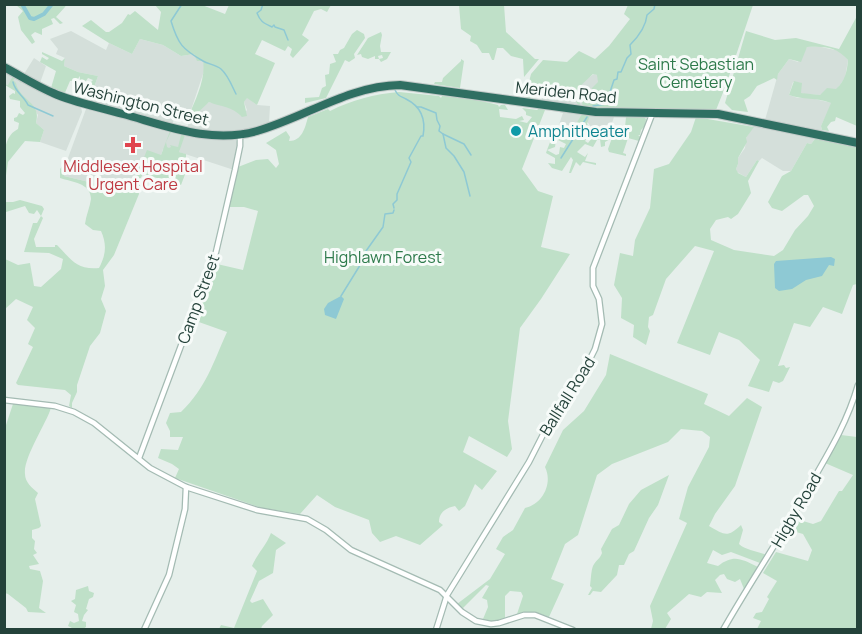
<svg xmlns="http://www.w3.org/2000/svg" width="862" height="634" font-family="Manrope,sans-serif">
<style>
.built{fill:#d4dfda}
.green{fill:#bfe0c8}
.water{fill:#8ec9d4}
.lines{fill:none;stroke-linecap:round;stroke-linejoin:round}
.stream{stroke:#8ec9d4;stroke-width:1.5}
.river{stroke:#8ec9d4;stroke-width:4}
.secondary-casing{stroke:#a4bbb3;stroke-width:7}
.highway-casing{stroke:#c2cac8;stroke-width:10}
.secondary{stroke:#fff;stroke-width:4.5}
.highway{stroke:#2f6f62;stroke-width:8}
.culture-dot{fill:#0f9aa8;stroke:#f7fbf9;stroke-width:2}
.health-dot{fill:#e0444e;stroke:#f7fbf9;stroke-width:2}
.labels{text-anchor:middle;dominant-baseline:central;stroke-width:6;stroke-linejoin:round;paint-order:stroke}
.park-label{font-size:16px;fill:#2d7a4b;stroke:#f7fbf9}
.street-label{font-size:16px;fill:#24423a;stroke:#f7fbf9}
.culture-label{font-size:16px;fill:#0d838f;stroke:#f7fbf9;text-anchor:start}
.health-label{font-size:16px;fill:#be3a42;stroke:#f7fbf9}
</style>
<rect width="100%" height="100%" fill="#e6efeb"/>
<g class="built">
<path d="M71,31L106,50L109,43L132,54L140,39L163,45L181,56L194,54L203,61L205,68L189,116L178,112L172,124L89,102L98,76L78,72L64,66L65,58L56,54L58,49L50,39Z"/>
<path d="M807,47H821L840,51L848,60L845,78L837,89L820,95L804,94L801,93L800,90L801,83L793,82L789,95L798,98L806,97L832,103L821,126L822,130L812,136L815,139L811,144L807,143L791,171H783L762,158L759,161L757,160L746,177L737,172L736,169L738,164V158L745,148L746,138L755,124L765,120L778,74L789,59L798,62Z"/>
<path d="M34,58L46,66L40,83L24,74Z"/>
<path d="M5,71L58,99L81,106L82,112L66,151L40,142L44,130L36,123L38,115L32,105L19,92L16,85H8L5,84Z"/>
<path d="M594,74L608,78L605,105L614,117L609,132L598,131L593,136L589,135L593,130L582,114L572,139L556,133L563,113L541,107L543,88L571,90Z"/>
<path d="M247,97L257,105L270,106L269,123L255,128L225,133L187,129L190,118L192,119L203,106L209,102L229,107L236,110L241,116L247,110L244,102Z"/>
<path d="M89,108L194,136L219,140H236L238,144L234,170L179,152L180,145L174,151L163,149L161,155L136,180L130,192L64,176L68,158L86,109Z"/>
</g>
<g class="green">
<path d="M16,5H66L65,7L56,17L63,23L60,24L54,18L51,19L53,24L42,29V35L35,32L31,35L35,42L32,44L21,30L18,17L23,11Z"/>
<path d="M160,5H202L225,14L229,5H331L327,12L321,9L314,11L302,35L309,40L293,58L290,55L292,49L288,46L285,51L262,40L255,54L275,63L257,105L247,98L244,102L247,116L242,117C232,106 221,107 209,102L191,119L177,114L178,112L189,115C196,99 206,78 203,61H197L194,54L181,56L163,45L140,39L132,54L109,43L82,26L91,20L106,32H109L122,23L128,14L130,15L135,11L158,30L161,12L155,5Z"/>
<path d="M459,5H504L506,32L535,59H539L524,77L523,59L511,56L503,48H497L494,60H492L489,53H482L477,45L470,41L471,36L461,29Z"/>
<path d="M628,5H753L726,85L716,110L604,109L582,107L583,96L590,90H592V88L598,82L597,75L593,74L578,88L580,90L576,94L581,99L579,107L571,90L535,87L533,99L525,98L531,74L543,60L567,62L579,51L595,59L609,46L630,19L624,14Z"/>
<path d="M857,16V126L836,117L835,121L831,122L827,127L829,131L822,130L821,126L831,103C817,97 802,100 789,95L794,81L802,83L801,93L820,95L827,88L836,89C845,81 847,72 848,60C837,47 824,46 807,47L801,62L789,59L778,74L777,80L774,78L757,86L750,96L744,100L748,112L732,110L725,103L746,31L775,40L796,38L839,49Z"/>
<path d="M357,30L364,34L365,38L354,54L355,58L349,62L345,60L326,98L305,103V98L319,97L322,88L326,86L325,75L329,74L330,64L336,62L333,54H338L340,50L344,48L352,34Z"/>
<path d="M381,32L382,35L380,46L381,52H391L387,59L381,62L379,59L383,58L382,55L378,56L379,59H375V56L368,59L362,57L361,54L357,55L368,38Z"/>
<path d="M42,52L62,61L65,58L64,66L78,72L98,76L90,99L86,98L85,95L90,90V83L93,80L88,78L86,81L80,80V76L77,80L70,81L64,95L51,88L56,71L40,62L42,57L47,60L49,58L42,54Z"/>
<path d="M461,59L464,61L460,88L434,84L435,82H442L443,78L461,61Z"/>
<path d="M13,76L22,81L21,83L16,78L13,80L16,83C20,101 42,102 36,123L44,130L40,142L25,141L8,162L5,182C5,164 0,138 18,129L19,123L14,121V118L17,117L19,113L23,115L25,113L20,107V101L10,99L9,96L13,93L15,94V91L5,85V84L8,85Z"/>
<path d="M399,92L439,96L441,98L442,96C459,96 483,101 498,105L499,107L501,105H505L508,110L499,109L500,117L516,119L522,116L524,120L519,121L527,123L532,117L526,115V112L522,108L537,110L541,107L545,110L522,169L538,191L553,196L541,247L570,254L541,299L520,328L508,421L512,449L507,457L469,436L463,452L497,471L482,490L475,484L465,506L459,511L455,506C446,508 439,512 439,522L443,525L420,545L396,536L380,542L372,533L369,520L335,507L317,495L300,514L262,508L175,478L179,469L172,464L158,458L161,449L178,450L183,437H170V431L166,423L170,413L181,412C206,388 213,363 227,332L196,321C201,301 212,284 217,264L243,270L258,211L244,207H229L238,167L256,160L268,159L276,168L279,164L276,150L266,143L286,131L290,137L289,141C302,141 305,128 308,117L328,109L330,111C352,100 374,94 399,92Z"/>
<path d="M582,114L590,115L587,124L593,130L585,141L588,143L598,131L609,132L611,130L622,132L625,127L626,117H644L646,119L645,126L641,130L640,135H638L641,137L639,141L628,138L623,153L626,154V156L609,152L608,149L612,138L605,142V146L601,147L600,139L597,140L593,147L585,144L577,152L585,157L588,153L585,161L596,163V165L583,162L580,166L576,162L571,173H569L573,160L571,157L562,171L552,168L548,163L555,164V158L546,153L547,150L556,155L559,154L560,147L564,148L566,144L556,139L555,147L547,150L554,132L572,139L573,129Z"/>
<path d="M696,117L754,127L746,138L747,142L738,158V164L736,169L738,173L746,177L757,160L759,161L748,181L751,193L738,214L731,219L728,217L716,220L710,229L711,240L734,250L774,256L783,250L795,230L808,216L814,206L808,195H804L782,211L772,208L768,202L782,176L791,171L807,143L811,144L815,139L812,136L857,146V284L853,285L842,314L823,307L810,327L794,323L778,366L784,365L786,368L790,367L783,381L779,383L773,381L769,392L748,386L760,360L739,340L719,332L710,355L677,343L714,251L695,246L666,279L653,315L649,317L648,327L650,331L646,345L633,337L634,325L621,318L622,298L614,285L620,253L633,256L635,240L650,208L654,169L669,164L691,132Z"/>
<path d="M170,131L171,132L166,142L167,147L169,148L171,147L170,145L178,147L181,135L174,132L185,135L179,152L186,154V160L189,164L181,185L143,174L139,181L141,187L138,188L139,194L114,255L103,270L105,286L101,299L106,311L100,333L90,346L77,385V392L72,403V408L69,406L71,395L65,390L18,385L16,383L33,347L28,344L35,328L27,320L33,307L16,299L5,309V259L18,265L30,263L34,286L41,287L61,269L63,259L49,253L24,252L33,223H37L41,216L37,210L34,214L29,213L25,206L6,212L5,202H13L20,200L42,206L44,209L41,216L43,218L34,239L36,247H55V245H57C71,259 76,270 99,268C106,255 107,244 101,231L93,230L85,224C86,215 90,207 91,199C91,183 72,182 60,178V169L67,160L64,176L130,192L147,150L161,155Z"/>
<path d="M610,354L708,394L704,404L729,416L747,398L762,407L735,486L715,514L709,526C725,535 727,538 741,525L743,530L739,544C745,550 758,551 766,555L760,563L731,552L722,555L713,550L707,563L718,566C734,554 741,559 758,567L744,589L740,579L735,582L727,579L724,574L720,575L715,580L722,593L707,592L701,597L689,594L667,613L671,619L665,629H651L653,621L650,606L687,523L679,519L688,487L709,447L710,437L702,431L681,429L668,442L612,464L597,475L578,535L565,544L551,579L564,584L549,617L535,612L517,614L523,596L521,592L510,591L505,596V618L495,622L483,619L488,607L487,600L482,598L489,586L486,585L463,608L457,604L490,579L505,554L496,549L503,537L513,530L525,508C543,504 553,483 545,467L563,430L584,411L606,375Z"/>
<path d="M13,404L51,408C46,424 23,458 25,474C25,482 32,488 38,493L35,499L41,526L39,528L32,530V538L35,541L34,549L37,553L33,555L39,564L29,566L30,569L40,571L43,581L39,608L46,613L28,612L26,608L8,594L5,593V428Z"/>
<path d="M841,435L857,437V629H757L761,621L753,618L756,613L762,612L769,599L767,597L777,581L763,573L776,552L808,561L812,550L803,534L786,529L793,518L813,524L821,521L839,491H842L853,475L825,463Z"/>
<path d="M669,475L658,505L649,518L634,551L629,554L624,565H619L617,575L601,592L593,591L590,595H588L592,588L590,586C591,579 591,571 593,566C596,560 600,559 602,553L601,549L612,529L619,525L629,504L641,490Z"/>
<path d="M271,533L286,543L276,550L273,573L259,581L250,601L252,603L263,599L273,615L262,626L261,629H219L221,625L234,628L257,571L252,566C257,554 266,546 271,533Z"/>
<path d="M88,586L89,591L94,593L93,597L89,599L86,609L88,610L84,615L82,621L86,622V627L83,629H74L68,626L70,621L74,623L79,621L78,614L74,612L76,605L71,601L75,599L76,590Z"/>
</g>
<g class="water">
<path d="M831,257L835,259L834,266L829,265L822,276L806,280L792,289L779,291L775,288L774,264L776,261Z"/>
<path d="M341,296L344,299L336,319L325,315L324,309L328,303Z"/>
</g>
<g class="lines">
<g class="stream">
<path d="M182,4L171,21C178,44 182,49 203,61C208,64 216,65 221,69C228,75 232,86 236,94"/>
<path d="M263,4L261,10L257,13C260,21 263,23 272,27L274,25L275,27L284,30L288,40"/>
<path d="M13,82C15,92 24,96 28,105L53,116"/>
<path d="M593,106L606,104L614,80L617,79L618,72H621L627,58L631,54L630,45C638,37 646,26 647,15L654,9L655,4"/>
<path d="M417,107H421L436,113L437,120L440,126L439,131L443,134L446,148L454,156L464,172L470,196"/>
<path d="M443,134L464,144L471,155"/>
<path d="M561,158L587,117"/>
<path d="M394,208L393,204L397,200V194L411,162L409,158L421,136H423C426,120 422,107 406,99C400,96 398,96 395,90"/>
<path d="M341,296L362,262L366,251L383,227L385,214L393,213L394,210"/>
</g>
<path class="river" d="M22,4L30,18L34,19L44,14L52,4"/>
<g class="secondary-casing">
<g id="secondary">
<path d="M4,400L55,406L74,412L94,423L150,468L186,487L257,510L307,519L326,530L351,550L440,590L462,612L476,621L491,624L499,623L524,615H535L573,630"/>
<path d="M139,458L216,252L235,170L240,146V135"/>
<path d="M144,630L169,575L185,509L186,487"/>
<path d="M436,630L447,595L529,462L552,417L583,373L595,349L602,324L599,299L593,286V268L653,112"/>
<path d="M723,630C752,579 785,531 813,480C831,449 848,420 858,385"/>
</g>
</g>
<g class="highway-casing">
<path id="highway" d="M4,67C21,76 36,86 53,93C75,103 100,107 123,114C167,126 211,144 257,131C306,117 348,86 400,85L596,112L718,114L858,143"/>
</g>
<use href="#secondary" class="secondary"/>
<use href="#highway" class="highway"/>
</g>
<circle class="culture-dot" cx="516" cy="131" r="6"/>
<path class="health-dot" d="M130 136h6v6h6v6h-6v6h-6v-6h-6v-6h6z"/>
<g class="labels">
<g class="park-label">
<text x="696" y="64">Saint Sebastian<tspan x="696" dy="18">Cemetery</tspan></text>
<text x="383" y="257">Highlawn Forest</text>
</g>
<g class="street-label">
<text transform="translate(566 92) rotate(6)">Meriden Road</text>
<text transform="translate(141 103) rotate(14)">Washington Street</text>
<text transform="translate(198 299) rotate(-70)">Camp Street</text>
<text transform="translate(567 396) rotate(-58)">Ballfall Road</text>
<text transform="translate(796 510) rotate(-60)">Higby Road</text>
</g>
<g class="culture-label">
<text x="528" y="131">Amphitheater</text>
</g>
<g class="health-label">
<text x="133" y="166">Middlesex Hospital<tspan x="133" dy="18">Urgent Care</tspan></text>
</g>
</g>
<rect width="862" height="634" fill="none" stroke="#24423a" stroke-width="12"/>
</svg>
